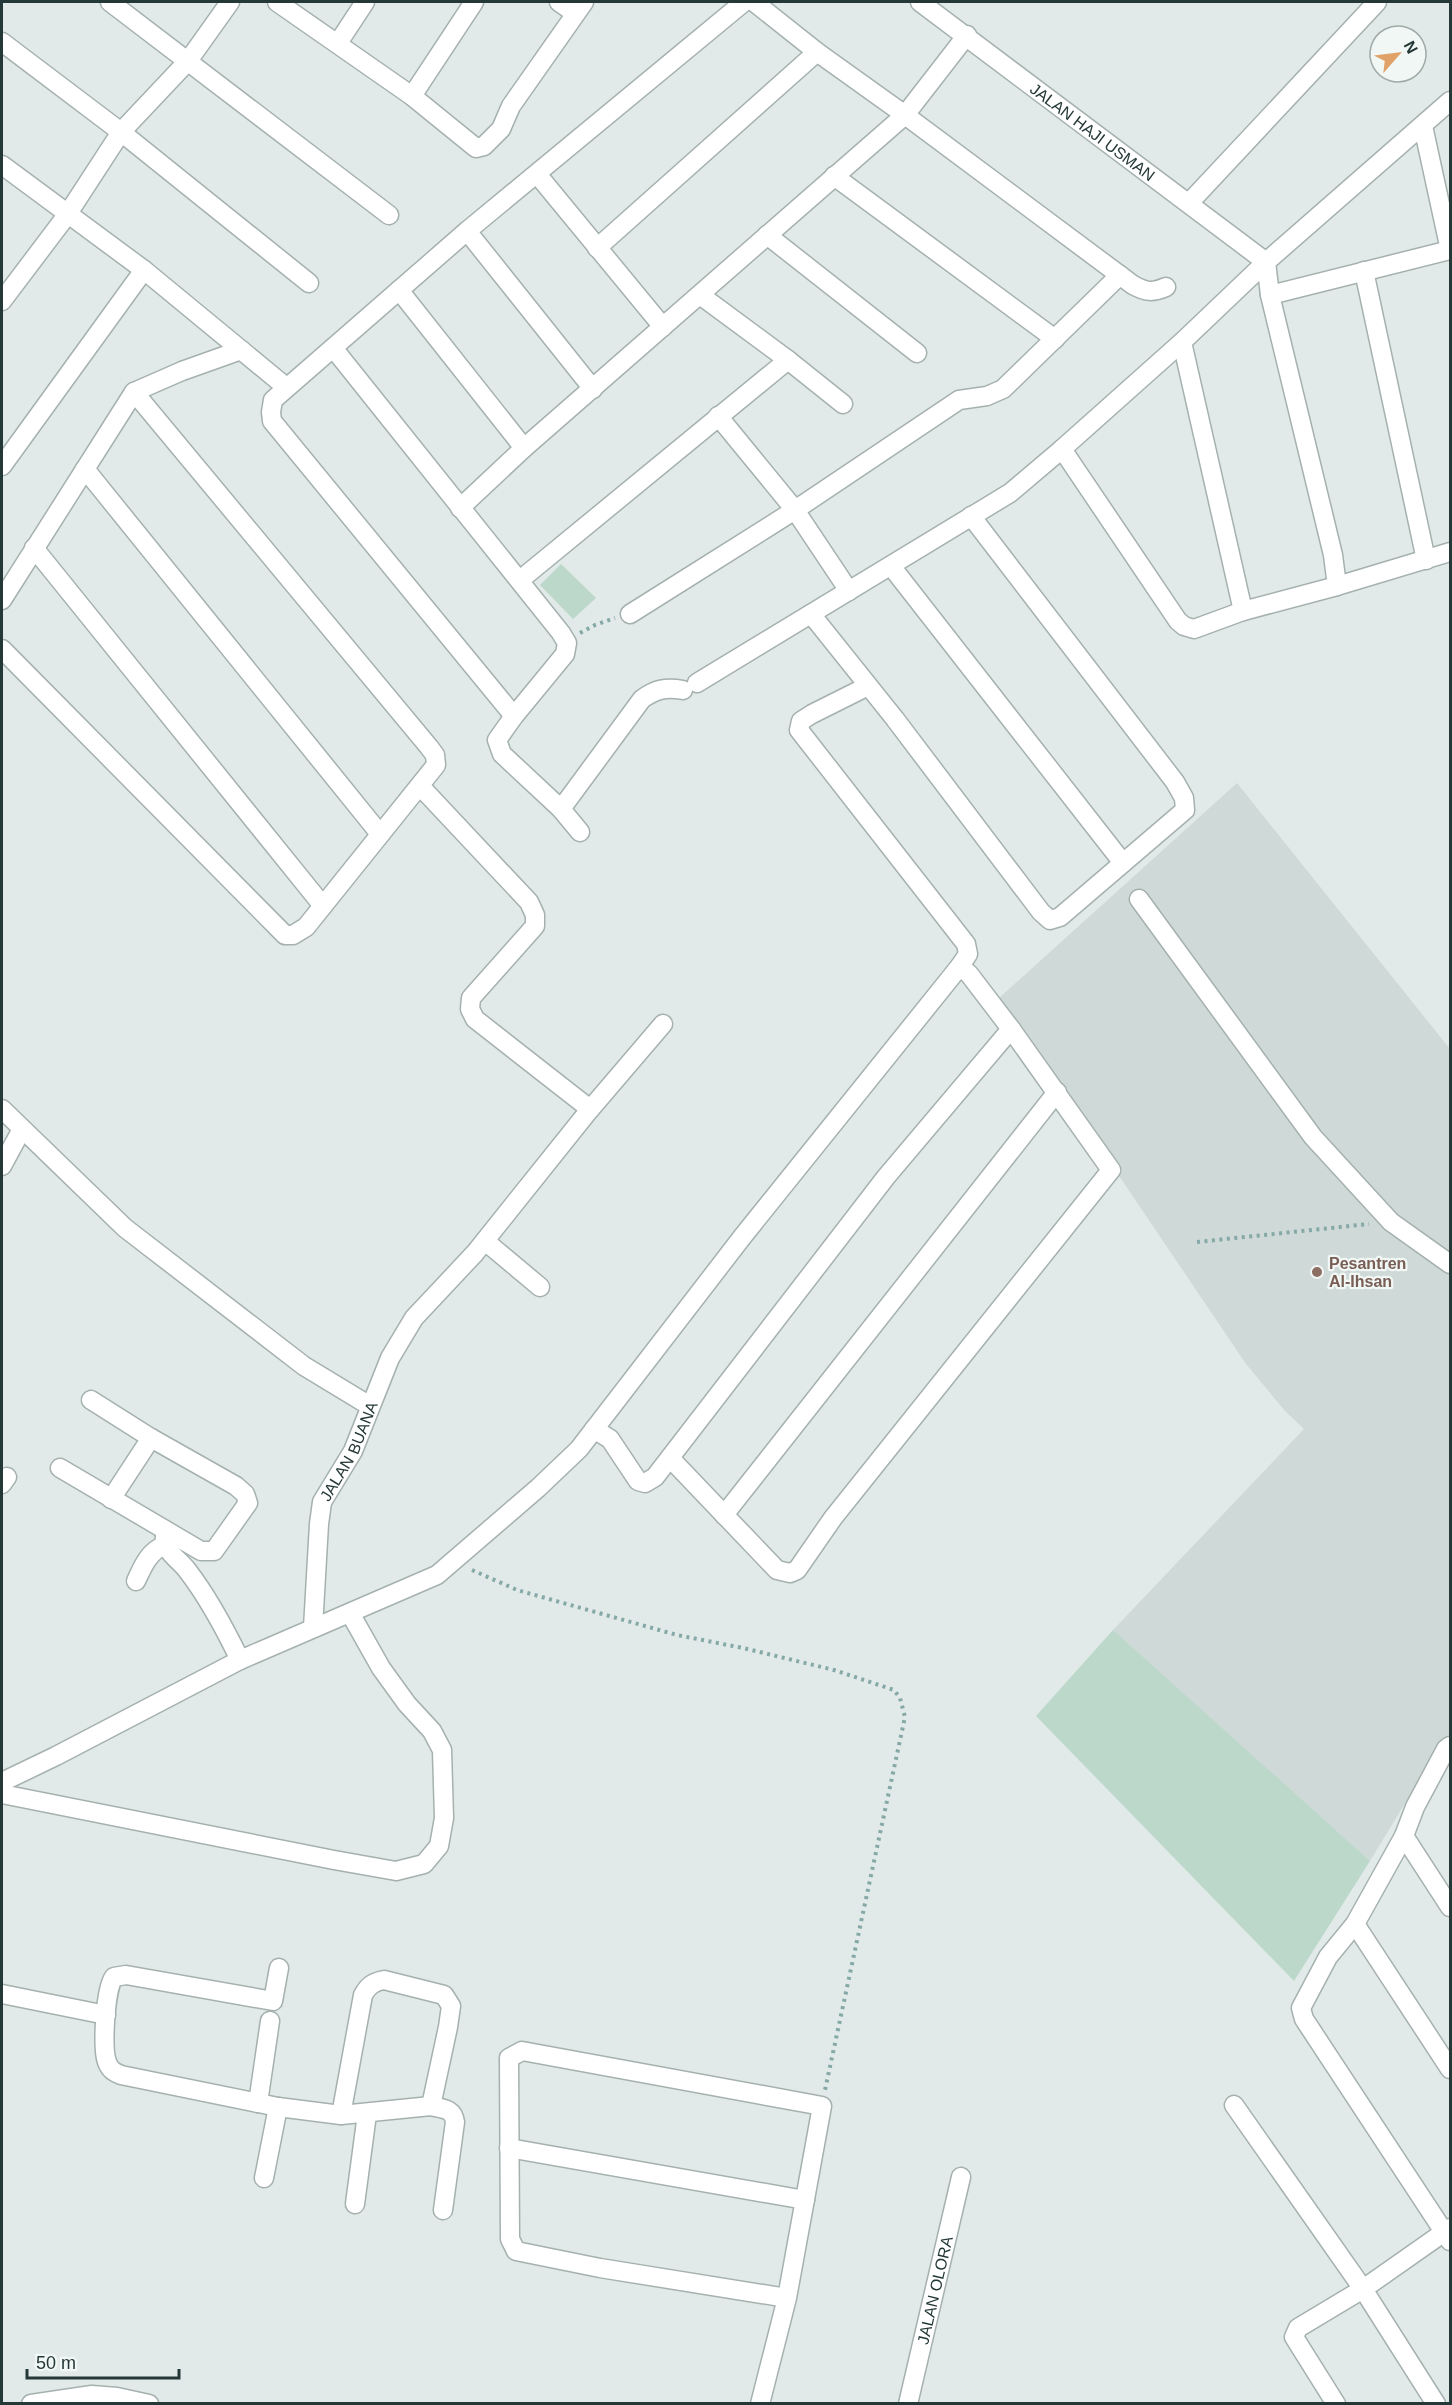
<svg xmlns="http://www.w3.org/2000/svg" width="1452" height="2405" font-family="Helvetica,sans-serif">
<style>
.built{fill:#cfd9d7}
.green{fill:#bcd8ca}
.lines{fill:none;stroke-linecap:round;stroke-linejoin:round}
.minor-casing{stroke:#a5b1af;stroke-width:21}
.path{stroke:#85a9a6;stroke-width:4;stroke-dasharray:3 4.5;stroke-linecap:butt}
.minor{stroke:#fff;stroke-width:18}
.education-dot{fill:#8d6e63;stroke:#f1f7f5;stroke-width:2}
.labels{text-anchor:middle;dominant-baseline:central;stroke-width:4.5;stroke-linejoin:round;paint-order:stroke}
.street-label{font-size:16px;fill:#243837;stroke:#f1f7f5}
.education-label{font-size:16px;font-weight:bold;fill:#785e54;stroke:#f1f7f5;text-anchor:start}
</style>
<rect width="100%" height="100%" fill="#e1eae8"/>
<path class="built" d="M1237,783L1450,1049V1735L1438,1749L1370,1861L1200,1711L1113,1630L1304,1429L1285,1411L1246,1364L999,998Z"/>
<g class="green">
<path d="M561,564L596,598L573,619L540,585Z"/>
<path d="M1113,1630L1370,1861L1294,1981L1036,1716Z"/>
</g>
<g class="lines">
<g class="minor-casing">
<g id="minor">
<path d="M110,2L389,215"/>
<path d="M277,2L412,96L476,148L484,146L501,129L511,106L584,2"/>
<path d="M559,2L575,13"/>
<path d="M754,2L817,52L905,115L1133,285C1146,292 1152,293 1166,287"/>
<path id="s1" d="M920,2L1266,262"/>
<path d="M2,42L121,132L309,283"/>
<path d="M338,43L365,2"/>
<path d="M412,96L474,2"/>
<path d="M1423,126L1450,250"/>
<path d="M2,165L144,270L286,387"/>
<path d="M537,174L663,327"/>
<path d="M834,176L1055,339"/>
<path d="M1189,203L1377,2"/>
<path d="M467,231L593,389"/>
<path d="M767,235L917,353"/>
<path d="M597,248L817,52"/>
<path d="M1266,262L1270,295L1333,555L1337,586L1450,552"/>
<path d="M1364,271L1426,560"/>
<path d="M399,290L524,448"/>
<path d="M700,295L788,360L843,404"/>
<path d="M1270,295L1450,250"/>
<path d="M2,301L67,215L121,132L188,61L230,2"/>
<path d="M1182,342L1243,611L1337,586"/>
<path d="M334,349L561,633L567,643L565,654L514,716L497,740L502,754L561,809L580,832"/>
<path d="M718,416L795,510L849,591"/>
<path d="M1062,449L1178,621L1184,626L1194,629L1243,611"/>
<path d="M2,466L144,270"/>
<path d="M85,469L380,834"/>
<path d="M460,508L524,448L905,115L967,35"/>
<path d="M34,548L323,906"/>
<path d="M891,566L1123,863"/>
<path d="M520,580L788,360"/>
<path d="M2,600L134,392L182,371L241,350"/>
<path d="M630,614L795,510L959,400L987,396L1003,389L1120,275"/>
<path d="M811,614L895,719L1041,912L1050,920L1060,917L1185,810L1184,798L1175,782L971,516"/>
<path d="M2,649L285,935H293L306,927L436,765L435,755L429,747L134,392"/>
<path d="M697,683L1010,493L1062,449L1182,342L1266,262L1450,101"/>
<path d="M868,686L812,714L801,721L799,730L966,944L968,954L960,966"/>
<path d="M514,716L272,421L271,412L273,400L467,231L744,2"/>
<path d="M420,786L529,902L535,915V926L471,998L470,1009L475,1019L590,1109"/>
<path d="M561,809L642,699C656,689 666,687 683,690"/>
<path d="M1139,899L1313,1137L1391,1222L1450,1264"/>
<path d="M2,1109L125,1228L304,1366L370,1406"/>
<path d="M2,1166L22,1129"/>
<path d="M485,1241L540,1287"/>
<path d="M91,1400L151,1438L111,1499"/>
<path d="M594,1429L610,1439L638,1481L645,1483L655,1477L886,1177L1011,1029"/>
<path d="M60,1468L201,1551H214L248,1503L245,1494L236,1486L151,1438"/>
<path d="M2,1484L7,1477"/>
<path d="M724,1515L1057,1092"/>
<path d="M166,1531C160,1550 177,1557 187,1570C208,1597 225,1629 240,1660"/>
<path d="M136,1581C143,1566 149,1551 165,1545"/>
<path id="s2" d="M313,1628L319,1524L322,1502L353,1451L390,1358L414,1318L475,1253L587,1113L663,1024"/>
<path d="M1450,1746L1446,1749L1415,1807L1404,1836L1355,1924L1328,1957L1301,2008L1304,2019L1450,2241"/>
<path d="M2,1782L56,1756L240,1660L437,1575L538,1488L579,1449L743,1236L960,966L969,974L1011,1029L1111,1170L833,1518L797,1570L790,1573L777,1570L670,1458"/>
<path d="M2,1794L334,1860L396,1871L424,1864L439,1846L444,1818L442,1750L432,1731L407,1704L381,1668L350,1613"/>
<path d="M1404,1836L1450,1907"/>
<path d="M1355,1924L1450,2069"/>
<path d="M279,1968L273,2001L126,1975L114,1977C105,1989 102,2048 107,2062C110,2070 114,2072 121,2075L278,2107L341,2115L431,2106"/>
<path d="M2,1994L106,2015"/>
<path d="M258,2103L270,2021"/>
<path d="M1234,2105L1363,2289L1436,2404"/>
<path d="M341,2115L363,1995C368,1986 373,1982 384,1980L444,1995L451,2006L448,2027L431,2106C443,2109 453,2108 455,2122L443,2210"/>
<path d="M509,2148L805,2200"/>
<path d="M264,2178L278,2107"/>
<path d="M355,2204L367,2114"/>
<path d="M31,2404L92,2395L117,2397L149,2404"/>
<path d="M760,2404L787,2298L822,2106L522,2051L509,2058L510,2239L516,2251L600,2268L787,2298"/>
<path id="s3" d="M908,2404L961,2177"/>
<path d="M1336,2404L1294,2337L1298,2328L1363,2289L1450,2228"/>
</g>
</g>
<g class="path">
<path d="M580,633L595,625L615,618"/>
<path d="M1197,1242L1369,1224"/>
<path d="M472,1570L517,1590L677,1635L743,1648L834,1670L894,1690L900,1698L905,1717L825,2090"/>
</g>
<use href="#minor" class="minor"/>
</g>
<circle class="education-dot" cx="1317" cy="1272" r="6"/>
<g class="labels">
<g class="street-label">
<text stroke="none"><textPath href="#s1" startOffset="216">JALAN HAJI USMAN</textPath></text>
<text stroke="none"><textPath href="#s2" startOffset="184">JALAN BUANA</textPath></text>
<text stroke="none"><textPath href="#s3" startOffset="117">JALAN OLORA</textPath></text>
</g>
<g class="education-label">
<text x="1329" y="1263">Pesantren<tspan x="1329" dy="18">Al-Ihsan</tspan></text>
</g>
</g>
<rect width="1452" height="2405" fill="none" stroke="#243837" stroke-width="6"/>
<g transform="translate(1398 54) rotate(62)"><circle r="28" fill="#f1f7f5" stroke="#9faba9" stroke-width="1.5"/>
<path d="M0-4.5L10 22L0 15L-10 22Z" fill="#e0a268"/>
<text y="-9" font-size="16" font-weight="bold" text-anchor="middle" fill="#243837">N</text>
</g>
<path d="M27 2369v9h152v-9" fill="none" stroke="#243837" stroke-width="3"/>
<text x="36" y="2369" font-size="18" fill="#243837" stroke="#f1f7f5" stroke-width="4.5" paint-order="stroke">50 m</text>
</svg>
